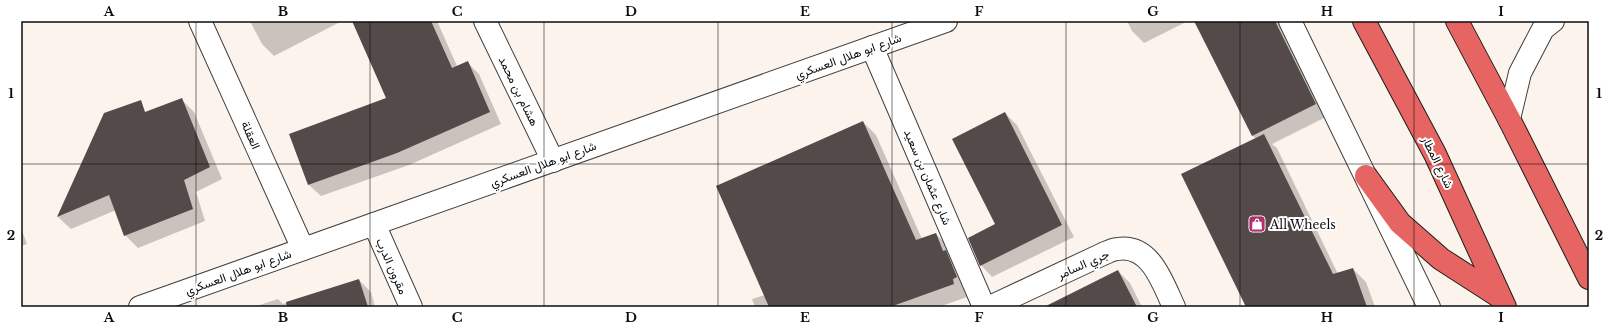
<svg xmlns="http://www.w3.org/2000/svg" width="1610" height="328" font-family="'Libre Baskerville',Vazirmatn,serif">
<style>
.shadow{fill:#0003}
.building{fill:#544a4a}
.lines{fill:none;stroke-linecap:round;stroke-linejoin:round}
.minor-casing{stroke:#3f3f3f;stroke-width:24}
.highway-casing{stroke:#1d1d1d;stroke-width:24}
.minor{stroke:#fff;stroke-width:22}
.highway{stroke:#e66462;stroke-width:22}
.grid{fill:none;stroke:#0c0c0c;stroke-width:1;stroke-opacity:0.55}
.labels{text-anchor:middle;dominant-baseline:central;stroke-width:4;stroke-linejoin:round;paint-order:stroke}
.street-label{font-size:12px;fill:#0c0c0c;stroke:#fff}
.poi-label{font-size:12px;fill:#0c0c0c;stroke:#fff;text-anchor:start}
.neatline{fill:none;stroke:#0c0c0c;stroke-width:1.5}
.grid-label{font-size:13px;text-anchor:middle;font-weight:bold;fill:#0c0c0c}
</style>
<rect width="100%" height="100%" fill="#fdf3ed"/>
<g class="shadow">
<path d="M250,21H342L274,56L262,44Z"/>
<path d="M353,21H437L457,66L467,62L479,74L501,124L409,165L321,196L309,185L387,99Z"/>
<path d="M1127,21H1188L1144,43L1132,31Z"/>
<path d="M1195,21H1280L1328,116L1272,144L1277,148L1338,274L1353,269L1366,282L1375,307H1247L1256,139L1253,136Z"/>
<path d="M181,99L194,112L222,179L196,192L205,221L138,248L125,235L116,210L71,229L58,217L93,140Z"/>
<path d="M1005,113L1017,125L1074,237L992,277L981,265L996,225Z"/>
<path d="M863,122L876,135L922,239L936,234L949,247L970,290L965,292L967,297L939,307H755L752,299L765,295Z"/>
<path d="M21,228L27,244L21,246Z"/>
<path d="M1118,271L1130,283L1142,307H1046Z"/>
<path d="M359,280L371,292L375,307H253L278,299L283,304Z"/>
</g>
<g class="building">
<path d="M352,21H431L452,68L468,61L490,112L397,153L308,185L289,134L386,98Z"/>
<path d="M1194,21H1275L1316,104L1252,136Z"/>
<path d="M182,98L210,167L184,180L193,209L124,236L109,195L57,217L104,113L141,100L145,112Z"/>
<path d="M1005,112L1062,225L980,266L968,238L995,224L952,139Z"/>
<path d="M863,121L916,240L936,233L943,251L946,250L957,277L953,279L954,284L890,307H769L716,186Z"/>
<path d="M1264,134L1333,274L1353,268L1367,307H1246L1181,174Z"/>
<path d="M1118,270L1137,307H1044Z"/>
<path d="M359,279L368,307H287L286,302Z"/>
</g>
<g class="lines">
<g class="minor-casing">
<g id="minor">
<path d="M200,21L303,249"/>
<path d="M485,21L553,161"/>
<path d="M1290,21L1429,307"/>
<path d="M872,47L984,307"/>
<path d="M1509,119L1520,73L1543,29L1553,21"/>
<path d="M374,224L411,307"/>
<path d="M140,307L946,21"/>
<path d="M990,307L1103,254C1108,252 1113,249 1118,249C1151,244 1163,284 1174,307"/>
</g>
</g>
<g class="highway-casing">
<g id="highway">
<path d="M1364,21L1435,154L1505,307"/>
<path d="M1457,21L1509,119L1589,278"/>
<path d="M1366,176L1400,223L1441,259L1500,297"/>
</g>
</g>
<use href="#minor" class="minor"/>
<use href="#highway" class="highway"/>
</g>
<path class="grid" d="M196,21V307M370,21V307M544,21V307M718,21V307M892,21V307M1066,21V307M1240,21V307M1414,21V307M21,164H1589"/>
<defs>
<g id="shop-square" transform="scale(0.9)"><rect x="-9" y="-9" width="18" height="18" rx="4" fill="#af326f" stroke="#fff"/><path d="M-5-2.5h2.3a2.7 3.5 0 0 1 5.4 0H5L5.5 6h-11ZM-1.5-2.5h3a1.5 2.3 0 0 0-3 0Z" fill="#fff"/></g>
</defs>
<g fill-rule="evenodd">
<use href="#shop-square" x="1257" y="224"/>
</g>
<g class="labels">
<g class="street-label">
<text transform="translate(848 56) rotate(-20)">شارع ابو هلال العسكري</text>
<text transform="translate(519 91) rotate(64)">هشام بن محمد</text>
<text transform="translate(251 135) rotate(66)">العقلة</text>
<text transform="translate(1438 162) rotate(64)">شارع المطار</text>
<text transform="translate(543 164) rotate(-20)">شارع ابو هلال العسكري</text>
<text transform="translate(928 177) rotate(67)">شارع عثمان بن سعيد</text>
<text transform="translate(1083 264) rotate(-24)">جري السامر</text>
<text transform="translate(392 266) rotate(66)">مقرون الدرب</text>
<text transform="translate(238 272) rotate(-20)">شارع ابو هلال العسكري</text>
</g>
<g class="poi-label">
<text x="1270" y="224">All Wheels</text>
</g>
</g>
<rect width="1610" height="328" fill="none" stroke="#ffffff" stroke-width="44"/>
<rect x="22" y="22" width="1566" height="284" class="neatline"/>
<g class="grid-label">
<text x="109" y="16">A</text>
<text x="283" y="16">B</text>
<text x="457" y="16">C</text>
<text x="631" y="16">D</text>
<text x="805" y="16">E</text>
<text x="979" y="16">F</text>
<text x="1153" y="16">G</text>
<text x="1327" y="16">H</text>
<text x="1501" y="16">I</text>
<text x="11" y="98">1</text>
<text x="1599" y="98">1</text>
<text x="11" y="240">2</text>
<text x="1599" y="240">2</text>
<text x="109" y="322">A</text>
<text x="283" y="322">B</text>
<text x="457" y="322">C</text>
<text x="631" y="322">D</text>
<text x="805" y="322">E</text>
<text x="979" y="322">F</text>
<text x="1153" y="322">G</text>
<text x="1327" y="322">H</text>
<text x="1501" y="322">I</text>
</g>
</svg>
